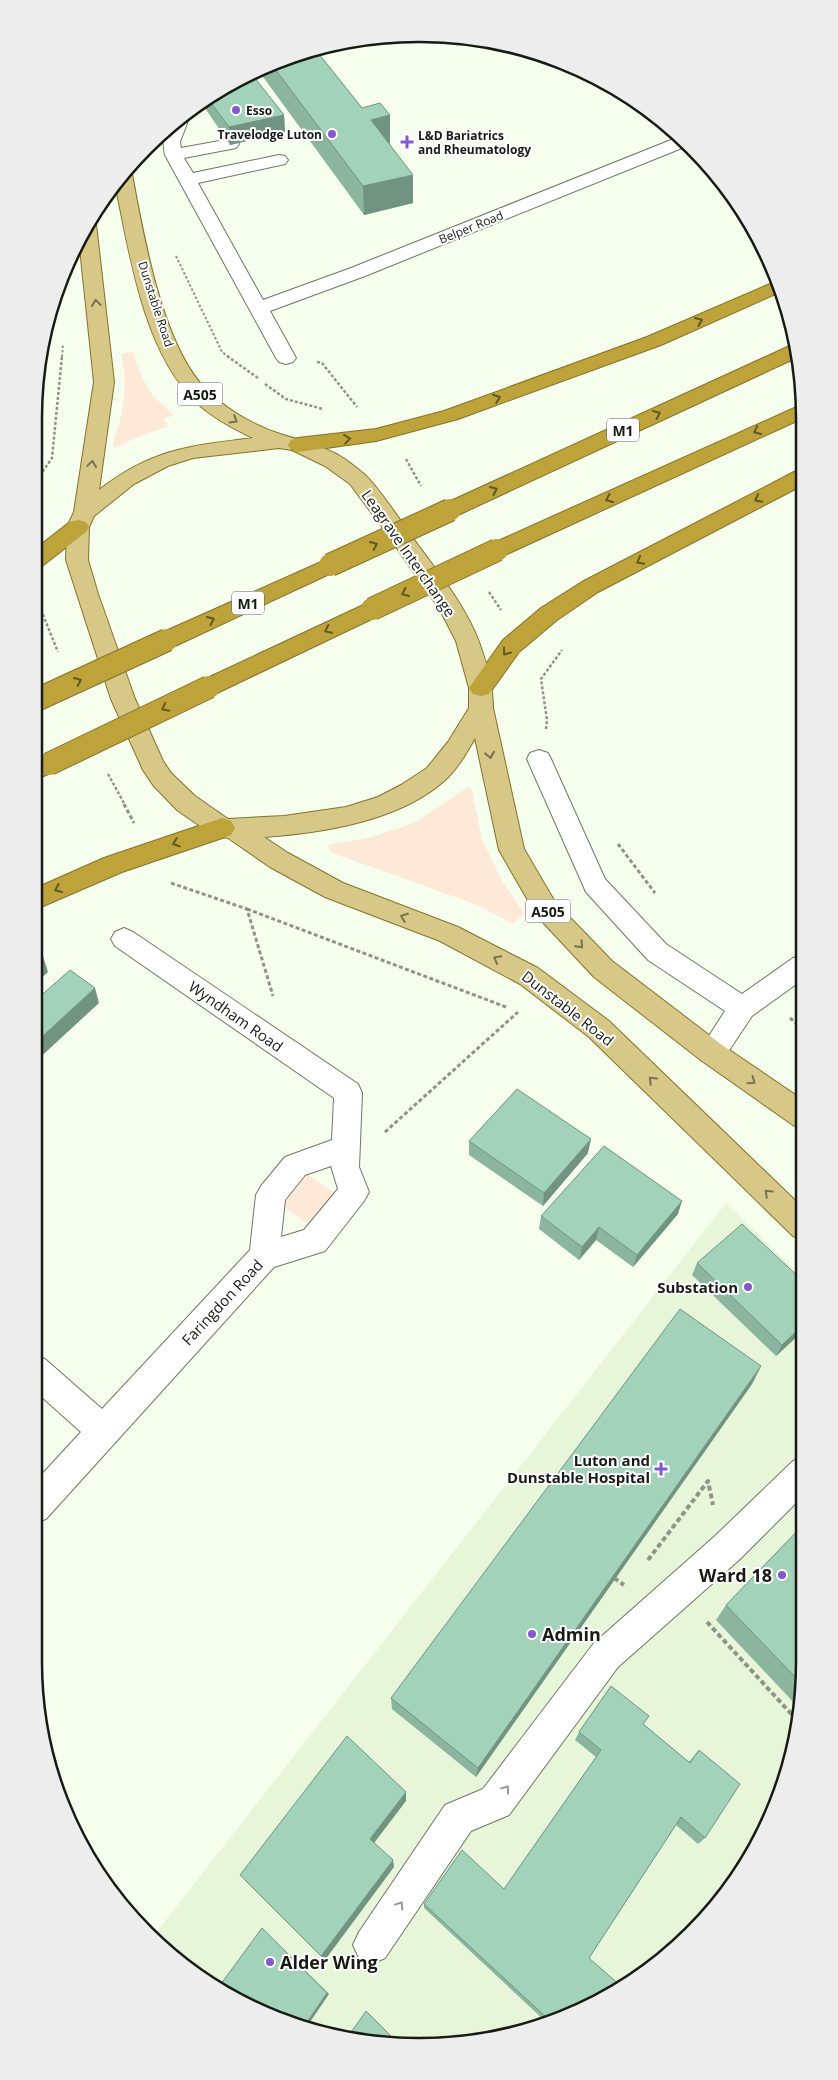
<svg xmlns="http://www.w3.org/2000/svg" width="838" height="2080" font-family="'Open Sans',sans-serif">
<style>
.built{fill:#e7f6d8}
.green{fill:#fee9d9}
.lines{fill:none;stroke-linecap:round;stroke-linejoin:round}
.minor-casing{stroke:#6d7763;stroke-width:2}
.major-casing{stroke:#83732c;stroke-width:2}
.highway-casing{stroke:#83732c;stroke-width:2}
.path-far3{stroke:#8e9587;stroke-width:2;stroke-dasharray:2.5 2;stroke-linecap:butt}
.path-far2{stroke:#8e9587;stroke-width:2.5;stroke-dasharray:3 2;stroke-linecap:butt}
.path-far1{stroke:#8e9587;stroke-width:3;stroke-dasharray:4 2.5;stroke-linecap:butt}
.path{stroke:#8e9587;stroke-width:4;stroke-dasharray:5 3;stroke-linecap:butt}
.minor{fill:#fff;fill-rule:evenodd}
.major{fill:#d7c888;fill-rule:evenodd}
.highway{fill:#bda339;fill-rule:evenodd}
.highway-bridge-casing{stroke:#83732c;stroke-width:24;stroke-linecap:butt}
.highway-bridge{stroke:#bda339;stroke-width:22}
.wall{fill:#8bb59f}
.shaded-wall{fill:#719382}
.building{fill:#a2d2b9;stroke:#719382}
.oneway{stroke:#77724e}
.oneway2{stroke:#625824}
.oneway3{stroke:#979895}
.poi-dot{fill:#8257d0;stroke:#fff;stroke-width:2}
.labels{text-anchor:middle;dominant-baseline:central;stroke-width:4;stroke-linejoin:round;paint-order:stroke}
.far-poi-label{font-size:12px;font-weight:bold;fill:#171b13;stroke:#fff;text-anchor:start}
.far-street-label{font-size:12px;fill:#171b13;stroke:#fff}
.shield{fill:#fff;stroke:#5d5f5a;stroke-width:1}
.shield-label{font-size:14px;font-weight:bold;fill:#171b13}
.street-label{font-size:15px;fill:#171b13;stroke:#fff}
.poi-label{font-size:15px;font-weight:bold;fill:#171b13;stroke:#fff;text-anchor:end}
.near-poi-label{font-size:18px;font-weight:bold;fill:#171b13;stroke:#fff;text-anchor:start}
.rim{fill:none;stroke:#171b13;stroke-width:2.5}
</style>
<rect width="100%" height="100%" fill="#f6ffed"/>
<path class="built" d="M726,1203L803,1278L804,1661L784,1785L724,1896L673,1950L612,1994L494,2039L368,2043L295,2026L227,1995L154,1935Z"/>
<g class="green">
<path d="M133,352L143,379L153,396L174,415L163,419L169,426L131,440L115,448L113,444C123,415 129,384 121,354Z"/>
<path d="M468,787L472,790L482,839L502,881L524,913L513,924L477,905L330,852L328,846L333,844L372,837L414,823Z"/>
<path d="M307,1174L339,1196L313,1228L282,1206Z"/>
</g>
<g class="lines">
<g class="minor-casing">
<g id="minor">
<path d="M184,114L189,118L180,142L181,148L230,139L236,140L239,144L236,148L184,158L193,173L279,155L285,156L288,160L285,164L198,183L263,300L351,268L676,138L687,146L365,276L270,311L296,358L293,362L286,364L279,362L276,358L165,155C160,133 169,128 184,114Z"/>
<path d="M539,750L548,753L551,759L605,879L666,944L742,994L793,958L802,955V980L752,1016L722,1061L712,1065L702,1061L698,1053L725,1011L648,960L586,892L527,759L530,753Z"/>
<path d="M124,928L133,932L358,1084L362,1093L359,1167L369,1192L364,1201L325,1251L274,1267L46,1519L34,1523V1483L81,1432L34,1390V1355L45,1359L102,1409L250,1250L256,1195L261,1186L285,1157L332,1140L334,1098L115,946L111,939L115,932ZM331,1166L338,1189L304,1230L281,1237L285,1200L305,1175Z"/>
<path d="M804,1456V1495L739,1560L618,1667L509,1815L471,1831L385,1958L372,1964L359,1958L353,1945L359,1932L445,1805L483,1789L594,1643L715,1536L793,1461Z"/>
</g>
</g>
<g class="major-casing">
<path id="major" d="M126,169L132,174C143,234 161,337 201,384C221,407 254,426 283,435C303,441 322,446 340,456C348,461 357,468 364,474C380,489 397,516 410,534C434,568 464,602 479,642C487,664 493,685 493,708L524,849L555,902L612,961L722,1045L803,1100V1128L793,1125L702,1061L594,977L537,916L499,850L475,738C467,752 457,770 444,781C399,821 322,833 264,837L288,853L343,883L458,927L538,968L609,1021L803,1208V1240L793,1236L589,1037L520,984L440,941L325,897L270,867L228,838L213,835L177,810L153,785L143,770L111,699L66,560L67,527L74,512L94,382L79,239L90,219L96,224L114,382L99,490C152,449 188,446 253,438C232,428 211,417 195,401C146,353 131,263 118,198L116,184ZM279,448L292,450L325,466L350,484L382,527L440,610L456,641L469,688V708L448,742L427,768L401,785L378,797L346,807L284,816L228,819L195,796L171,773L163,761L135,699L98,594L88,560L89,527L94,516L134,484L168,466L193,458Z"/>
</g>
<g class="highway-casing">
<g id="highway">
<path d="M777,281L780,292L661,345L458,419L376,441L298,452L291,450L288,445L291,440L298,438L376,429L444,411L647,337Z"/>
<path d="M794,344L798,357L458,515L450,517L442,515L439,510L442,505Z"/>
<path d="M801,405V419L505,555L497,557L489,555L486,550L489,545Z"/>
<path d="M801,470V486L598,592L557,620L519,652L489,694L481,696L473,694L469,688L503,640L541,608L582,582L794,472Z"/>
<path d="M78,520L86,522L89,527L86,532L42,566L34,568V550L70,522Z"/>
<path d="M330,558L338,560L341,565L338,570L175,646L167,648L159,646L156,640L159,634Z"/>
<path d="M372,601L380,603L383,609L380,615L217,693L209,695L201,693L197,687L201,681Z"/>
<path d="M49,755L58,758L61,764L58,770L34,780V761Z"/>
<path d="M222,818L231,821L235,828L231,835L122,872L34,910V889L104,858Z"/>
</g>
</g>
<g class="path-far3">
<path d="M176,256L222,352L229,357"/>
<path d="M62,357L63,344"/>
</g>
<g class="path-far2">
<path d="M227,356L258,378"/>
<path d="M317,362L322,363L357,407"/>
<path d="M265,384L286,399L323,409"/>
<path d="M406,459L421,486"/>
<path d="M34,484L52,458L62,356"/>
<path d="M489,592L501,610"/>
<path d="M39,605L58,652"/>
<path d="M546,729L547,720L541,679L562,650"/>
<path d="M108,774L125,805"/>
</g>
<g class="path-far1">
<path d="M124,804L134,823"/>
<path d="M618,844L655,893"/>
<path d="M171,883L247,909L273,996"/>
<path d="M247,909L506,1007"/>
<path d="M790,1018L803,1029"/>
<path d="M385,1132L518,1012"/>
</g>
<g class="path">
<path d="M648,1560L708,1481L713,1505"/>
<path d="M614,1578L624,1585"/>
<path d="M707,1622L795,1718"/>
</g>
<use href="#minor" class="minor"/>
<use href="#major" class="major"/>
<use href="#highway" class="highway"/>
<g class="highway-bridge-casing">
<g id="highway-bridge">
<path d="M330,565L450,510"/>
<path d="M372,609L497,550"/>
<path d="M34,701L167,640"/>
<path d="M49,764L209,687"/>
</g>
</g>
<use href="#highway-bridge" class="highway-bridge"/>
</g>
<g class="wall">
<path d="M315,49L362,108L390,115V143L389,144L413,203L364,215L258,70Z"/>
<path d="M248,74L284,115L285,132L230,145L205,108L204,101Z"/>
<path d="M469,1141L588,1153L543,1206L469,1155Z"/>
<path d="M678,1214L633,1267L596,1240L579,1260L539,1229L541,1216Z"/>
<path d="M697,1263L803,1331L776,1356L692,1275Z"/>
<path d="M761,1366L752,1384L476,1777L392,1709L391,1698Z"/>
<path d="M726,1605L804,1661L797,1706L716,1620Z"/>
<path d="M643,1724L689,1762L699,1750L705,1838L698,1844L676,1825L589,1958L612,1994L544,2020L424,1908V1904L504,1889L596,1757L575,1740L579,1732Z"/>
</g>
<g class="shaded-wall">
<path d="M284,115L285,132L230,145L229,127Z"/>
<path d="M390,115V143L371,148V120Z"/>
<path d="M413,175V203L364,215L363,186Z"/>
<path d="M43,956L48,972L34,985V965Z"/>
<path d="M95,988L99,1003L34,1063V1044Z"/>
<path d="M591,1139L588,1153L543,1206L544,1193Z"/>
<path d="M682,1201L678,1214L633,1267L637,1255Z"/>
<path d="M599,1227L596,1240L579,1260L582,1247Z"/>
<path d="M803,1325V1331L776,1356L782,1345Z"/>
<path d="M761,1366L752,1384L476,1777L478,1768Z"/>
<path d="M406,1792V1801L371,1847L370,1839Z"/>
<path d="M393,1860L394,1867L325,1960L321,1956Z"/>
<path d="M262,1928L329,1994L306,2028H303Z"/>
</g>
<g class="building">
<path d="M315,49L362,108L380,103L390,115L371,120L413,175L363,186L272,65Z"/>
<path d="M251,73L284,115L229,127L208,99Z"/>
<path d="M34,950L43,956L34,965Z"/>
<path d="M70,970L95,988L34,1044V999L36,1000Z"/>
<path d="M517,1089L591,1139L544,1193L469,1141Z"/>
<path d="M604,1146L682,1201L637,1255L599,1227L582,1247L541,1216Z"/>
<path d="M742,1224L803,1281V1325L782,1345L697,1263Z"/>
<path d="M680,1309L761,1366L478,1768L391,1698Z"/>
<path d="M804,1524V1661L801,1683L726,1605Z"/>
<path d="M611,1686L649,1716L643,1724L690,1763L699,1750L740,1784L705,1838L681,1817L589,1958L622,1987L612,1994L548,2019L424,1904L462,1850L504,1889L601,1750L579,1732Z"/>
<path d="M347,1736L406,1792L370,1839L393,1860L321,1956L240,1875Z"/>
<path d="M262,1928L327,1993L303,2028L295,2026L227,1995L218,1988Z"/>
<path d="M366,2011L397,2042L368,2043L347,2038Z"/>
</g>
<defs><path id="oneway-chevron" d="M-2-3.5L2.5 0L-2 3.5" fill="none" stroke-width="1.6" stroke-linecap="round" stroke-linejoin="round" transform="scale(1.25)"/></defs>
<g class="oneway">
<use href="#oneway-chevron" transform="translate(96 303) rotate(-96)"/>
<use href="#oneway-chevron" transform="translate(234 420) rotate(31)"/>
<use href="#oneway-chevron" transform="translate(92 464) rotate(-82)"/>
<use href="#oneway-chevron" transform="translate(490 755) rotate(79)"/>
<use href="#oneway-chevron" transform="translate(404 917) rotate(-159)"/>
<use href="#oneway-chevron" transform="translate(580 945) rotate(47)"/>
<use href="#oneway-chevron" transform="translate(497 959) rotate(-152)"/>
<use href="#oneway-chevron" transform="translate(652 1080) rotate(-136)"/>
<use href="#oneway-chevron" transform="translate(752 1081) rotate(35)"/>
<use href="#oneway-chevron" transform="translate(768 1193) rotate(-136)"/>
</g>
<g class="oneway2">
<use href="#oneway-chevron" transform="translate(699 321) rotate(-24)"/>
<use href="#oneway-chevron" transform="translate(497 398) rotate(-20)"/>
<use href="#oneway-chevron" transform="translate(657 414) rotate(-25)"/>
<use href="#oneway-chevron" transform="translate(757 431) rotate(155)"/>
<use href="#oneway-chevron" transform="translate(347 439) rotate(-7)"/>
<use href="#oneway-chevron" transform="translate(494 490) rotate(-25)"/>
<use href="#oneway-chevron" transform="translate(609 499) rotate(155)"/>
<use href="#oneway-chevron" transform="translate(758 499) rotate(153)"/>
<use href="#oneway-chevron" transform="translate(374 545) rotate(-25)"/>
<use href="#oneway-chevron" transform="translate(640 561) rotate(152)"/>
<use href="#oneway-chevron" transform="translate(405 593) rotate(155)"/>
<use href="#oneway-chevron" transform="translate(211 620) rotate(-24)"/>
<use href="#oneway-chevron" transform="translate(328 630) rotate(154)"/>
<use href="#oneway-chevron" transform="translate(506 652) rotate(126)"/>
<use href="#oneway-chevron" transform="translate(78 681) rotate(-25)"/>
<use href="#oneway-chevron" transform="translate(165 708) rotate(154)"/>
<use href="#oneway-chevron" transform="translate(176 843) rotate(161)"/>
<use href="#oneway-chevron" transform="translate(58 889) rotate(156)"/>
</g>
<g class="oneway3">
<use href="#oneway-chevron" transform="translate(506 1789) rotate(-53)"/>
<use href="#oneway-chevron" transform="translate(400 1905) rotate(-56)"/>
</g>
<g class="poi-dot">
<circle cx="236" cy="110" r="5"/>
<circle cx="332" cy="134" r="5"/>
<path d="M404.5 134.5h5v5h5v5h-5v5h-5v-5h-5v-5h5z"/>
<circle cx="748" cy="1287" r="5"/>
<path d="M658.5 1461.5h5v5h5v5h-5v5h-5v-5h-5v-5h5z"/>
<circle cx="782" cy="1575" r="5"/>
<circle cx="532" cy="1634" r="5"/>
<circle cx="270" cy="1962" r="5"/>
</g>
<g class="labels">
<g class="far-poi-label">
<text x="246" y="110">Esso</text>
<text x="322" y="134" text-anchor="end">Travelodge Luton</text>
<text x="418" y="135">L&amp;D Bariatrics<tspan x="418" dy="14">and Rheumatology</tspan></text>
</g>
<g class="far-street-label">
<text transform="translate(471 227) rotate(-22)">Belper Road</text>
<text transform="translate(156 304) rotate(72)">Dunstable Road</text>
</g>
<g class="shield">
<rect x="177.5" y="382.5" width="45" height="23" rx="4"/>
<rect x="607" y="418.5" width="32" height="23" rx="4"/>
<rect x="232" y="591.5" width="32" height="23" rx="4"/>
<rect x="525.5" y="899.5" width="45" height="23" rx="4"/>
</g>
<g class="shield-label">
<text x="200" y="394">A505</text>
<text x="623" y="430">M1</text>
<text x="248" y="603">M1</text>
<text x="548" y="911">A505</text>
</g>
<g class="street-label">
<text transform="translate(409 553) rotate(55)">Leagrave Interchange</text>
<text transform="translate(568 1008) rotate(38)">Dunstable Road</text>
<text transform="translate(236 1016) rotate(35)">Wyndham Road</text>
<text transform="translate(222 1302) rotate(-47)">Faringdon Road</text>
</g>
<g class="poi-label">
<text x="738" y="1287">Substation</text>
<text x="650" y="1460">Luton and<tspan x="650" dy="17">Dunstable Hospital</tspan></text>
</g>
<g class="near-poi-label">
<text x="772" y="1575" text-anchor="end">Ward 18</text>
<text x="542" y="1634">Admin</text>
<text x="280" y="1962">Alder Wing</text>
</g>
</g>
<path d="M0 0H838V2080H0ZM418 42H420A376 376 0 0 1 796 418V1662A376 376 0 0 1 420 2038H418A376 376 0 0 1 42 1662V418A376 376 0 0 1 418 42Z" fill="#ecedec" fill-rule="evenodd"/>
<path class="rim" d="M418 42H420A376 376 0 0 1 796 418V1662A376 376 0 0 1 420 2038H418A376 376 0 0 1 42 1662V418A376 376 0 0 1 418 42Z"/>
</svg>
